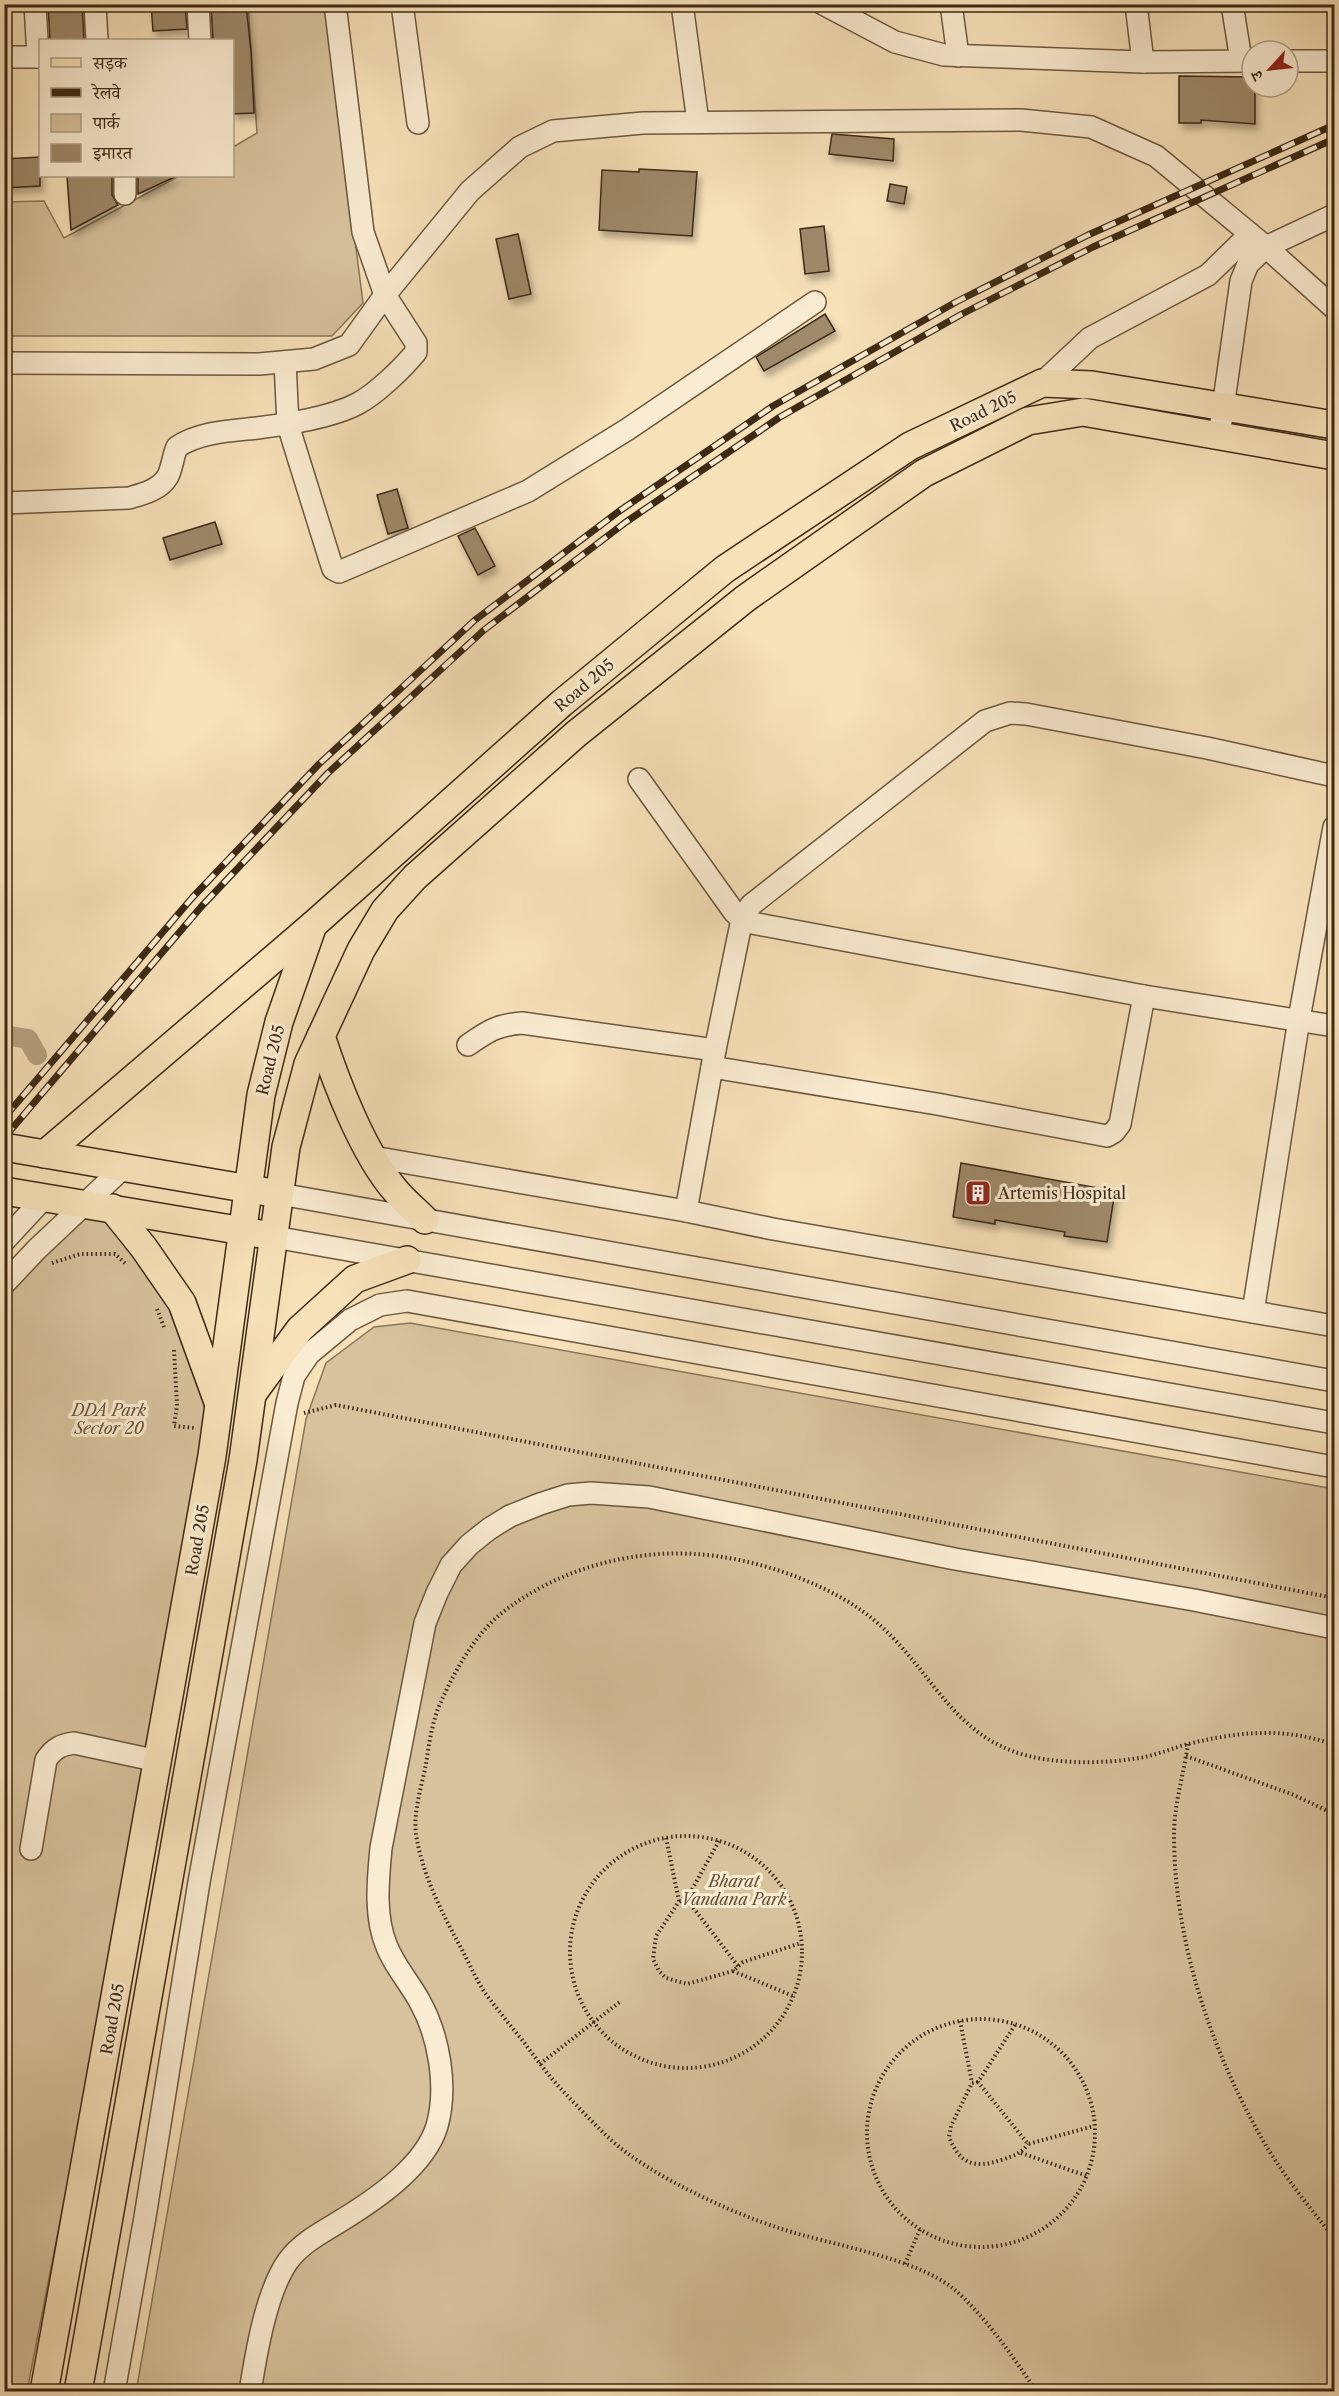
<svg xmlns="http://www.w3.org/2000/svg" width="1339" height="2396" font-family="'Libre Caslon Text','Noto Serif Devanagari',serif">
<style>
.green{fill:#d7c29d;stroke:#8a7658;stroke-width:1.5}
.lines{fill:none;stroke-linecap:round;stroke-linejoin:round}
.canal{stroke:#b8a281;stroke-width:20}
.building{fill:#9e896a;stroke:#3d2914;stroke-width:1.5;filter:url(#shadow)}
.minor-casing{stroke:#6c573d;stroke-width:24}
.major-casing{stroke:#3d2914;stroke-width:30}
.path{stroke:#3d2914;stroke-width:4;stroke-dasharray:1.5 3;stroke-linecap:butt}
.minor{stroke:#faecd2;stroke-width:21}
.major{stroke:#f7e1b9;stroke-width:27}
.rail-casing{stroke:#3d2914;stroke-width:7}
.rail{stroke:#faecd2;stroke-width:4.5;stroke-dasharray:14;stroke-linecap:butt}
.labels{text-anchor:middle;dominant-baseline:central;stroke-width:6;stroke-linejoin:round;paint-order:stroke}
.street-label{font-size:16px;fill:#3d2914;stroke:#faecd2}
.poi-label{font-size:16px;fill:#3d2914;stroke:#faecd2;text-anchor:start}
.park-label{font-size:16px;font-style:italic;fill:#644f36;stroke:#faecd2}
</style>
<defs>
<filter id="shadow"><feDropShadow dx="3.5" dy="6" stdDeviation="3" flood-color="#0004"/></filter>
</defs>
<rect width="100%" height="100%" fill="#f7e1b9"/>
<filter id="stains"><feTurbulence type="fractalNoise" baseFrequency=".00333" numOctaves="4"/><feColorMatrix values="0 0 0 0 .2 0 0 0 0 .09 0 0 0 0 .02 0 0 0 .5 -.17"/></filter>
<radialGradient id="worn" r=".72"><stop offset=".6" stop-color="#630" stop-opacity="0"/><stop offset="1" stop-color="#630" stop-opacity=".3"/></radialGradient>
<g class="green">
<path d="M248,5H325L363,303L332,336H5L4,202L44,201L64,238L179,176H232L233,147L257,133Z"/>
<path d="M87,1204L144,1248L219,1406L27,2391L5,2392V1293Z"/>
<path d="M410,1323L1334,1489V2391L136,2392L306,1419L326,1363L374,1327Z"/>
</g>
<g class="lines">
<path class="canal" d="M4,1035L28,1039L37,1055"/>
</g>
<g class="building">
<path d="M48,4H82L84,40H50Z"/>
<path d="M151,4H185L187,29L153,31Z"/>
<path d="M211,4H246L251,52L254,113L232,114V40H213Z"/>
<path d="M1179,76L1252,77V87H1255V124L1201,120V123H1179Z"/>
<path d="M832,134L894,139L893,161L829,154Z"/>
<path d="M40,157V186L4,188V159Z"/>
<path d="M639,169L697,172L692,236L599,230L602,170L639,172Z"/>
<path d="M67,176H112V195L118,205L71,230Z"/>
<path d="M138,176H177L138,194Z"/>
<path d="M890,184L907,187L904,204L887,201Z"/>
<path d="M824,226L829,271L805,274L800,229Z"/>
<path d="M518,234L531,294L509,299L496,239Z"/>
<path d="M825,314L835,331L764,371L756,357Z"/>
<path d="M397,489L408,528L388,534L377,495Z"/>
<path d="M215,522L222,544L170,560L163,538Z"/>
<path d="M475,528L495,566L478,575L458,536Z"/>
<path d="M961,1163L1115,1191L1107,1242L1064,1236L1065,1232L995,1220V1224L953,1217Z"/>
</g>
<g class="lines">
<g class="minor-casing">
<g id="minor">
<path d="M35,4L38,57"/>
<path d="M95,4L97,40"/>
<path d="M198,4L200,40"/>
<path d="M402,4L418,123"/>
<path d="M682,4L698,122"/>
<path d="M823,4L895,42L944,55L1143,62L1252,61"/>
<path d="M951,4L958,56"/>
<path d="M1136,4L1143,62"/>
<path d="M1232,4L1241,60"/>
<path d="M4,57H40"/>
<path d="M1288,61H1334"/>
<path d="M125,176V194"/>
<path d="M285,362L288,425L330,560L333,569L339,572L528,491L628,429L815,302"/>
<path d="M4,363L259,364L314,359L349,345L385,295L470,191L520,147L553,131L643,123L1021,120L1091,127L1156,156L1266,247L1334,308"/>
<path d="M1042,383L1090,338L1208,275L1250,234"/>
<path d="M1219,436L1241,281L1248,264L1266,247L1334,215"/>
<path d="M4,503L129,498C143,494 160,490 168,476C172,468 173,456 177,447C200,432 230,431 257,428C285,425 332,417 357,404C376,394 402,369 416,352V343L385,295L363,232L335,4"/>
<path d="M639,779L734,912L742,919L752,923L1144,996L1334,1026"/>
<path d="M468,1045C488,1031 497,1025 522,1023L715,1050"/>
<path d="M712,1067L937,1104L1107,1136L1114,1132L1120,1124L1144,996"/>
<path d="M373,1157L686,1211L773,1229L1334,1326"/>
<path d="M280,1194L1334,1381"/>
<path d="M686,1211L715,1050L742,919L751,905L985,721L1010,713L1026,714L1207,748L1334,776"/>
<path d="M274,1237L1334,1423"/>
<path d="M4,1241L44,1198"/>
<path d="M4,1284L37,1249L124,1167"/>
<path d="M1253,1312L1299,1019L1334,827"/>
<path d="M31,1849L46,1760C54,1748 61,1745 74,1743L158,1761"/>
<path d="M114,2392L145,2217L199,1882L287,1403L294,1376L309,1354L350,1320L380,1305L407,1301L1334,1467"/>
<path d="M250,2392C256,2354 266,2292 288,2261C302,2242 323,2232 342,2220C376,2199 425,2166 437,2126C448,2087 439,2036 420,2002C410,1983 395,1967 387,1947C374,1917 378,1880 381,1848L425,1623L437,1593L451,1565L469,1545L489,1529L510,1516L540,1504L568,1495L591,1493L649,1497L955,1559L1194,1600L1334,1628"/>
</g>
</g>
<g class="major-casing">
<g id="major">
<path d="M321,1036C336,1082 363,1153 395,1190C404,1201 415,1210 425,1220"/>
<path d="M4,1147L267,1192"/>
<path d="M45,1154L313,925"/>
<path d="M4,1191L261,1234"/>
<path d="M112,1208L144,1248L182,1303L218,1402"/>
<path d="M253,1393L300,1329L355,1279L407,1260"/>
<path d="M44,2392L212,1456L261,1095L279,1022L313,925L562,703L725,569L910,446L1042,383L1092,385L1334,425"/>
<path d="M78,2392L243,1460L286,1147L308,1064L361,950L385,910L415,877L576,734L746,598L924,473L1028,421L1083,412L1334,456"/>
</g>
</g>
<g class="path">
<path d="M52,1263L80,1254H115L126,1264"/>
<path d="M157,1309L164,1327"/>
<path d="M174,1350L177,1406L174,1426L195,1428"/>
<path d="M304,1413L336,1405L1334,1598"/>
<path d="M1188,1744C1184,1773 1174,1805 1174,1834C1174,1937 1208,2041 1257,2130C1278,2169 1307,2204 1334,2238"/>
<path d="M1186,1756L1294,1795L1334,1814"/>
<circle cx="686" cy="1952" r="116"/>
<path d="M666,1838L679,1901"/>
<path d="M719,1841L690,1893L678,1903L656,1936L653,1959L659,1971L666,1978L687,1984L733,1971L743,1962L801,1943"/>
<path d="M685,1897L738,1966"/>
<path d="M733,1971L793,1996"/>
<circle cx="981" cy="2133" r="114"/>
<path d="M960,2021L972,2083"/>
<path d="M1015,2025L978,2082L1028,2144L1094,2126"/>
<path d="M540,2064L621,2001"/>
<path d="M978,2082L972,2083L951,2126L949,2137C960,2164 974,2169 1001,2160C1013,2156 1021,2154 1028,2144"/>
<path d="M1021,2153L1087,2176"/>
<path d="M905,2264L920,2229"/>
<path d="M1032,2385C1012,2355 982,2313 955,2290C917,2258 831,2245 782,2229C731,2213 651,2176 611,2140C594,2124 577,2106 561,2089C547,2074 535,2057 523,2041C510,2025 497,2009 485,1993C476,1979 469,1963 461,1948C442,1913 422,1874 416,1834C413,1812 422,1785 426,1764C429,1744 432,1722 440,1704C454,1672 475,1634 503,1612C557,1570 627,1550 694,1554C755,1557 837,1585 882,1627C939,1680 957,1745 1043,1759C1076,1764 1112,1763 1145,1757C1158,1754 1171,1749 1184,1745C1235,1732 1284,1726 1334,1745"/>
</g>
<use href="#minor" class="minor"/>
<use href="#major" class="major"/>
<g class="rail-casing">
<g id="rail">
<path d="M4,1118L192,898L319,764L475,620L618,512L773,406L956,302L1088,235L1334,125"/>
<path d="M4,1138L201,907L328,773L484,630L626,522L780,417L962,314L1093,247L1334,139"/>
</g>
</g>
<use href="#rail" class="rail"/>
</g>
<defs>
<g id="building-square" transform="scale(1.35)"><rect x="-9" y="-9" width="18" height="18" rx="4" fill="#8f2418" stroke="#faecd2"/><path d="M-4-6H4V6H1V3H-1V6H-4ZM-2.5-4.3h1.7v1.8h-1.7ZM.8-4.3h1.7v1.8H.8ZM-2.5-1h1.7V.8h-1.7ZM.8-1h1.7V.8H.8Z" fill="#fff"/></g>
</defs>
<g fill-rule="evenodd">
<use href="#building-square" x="978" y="1193"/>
</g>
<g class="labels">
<g class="street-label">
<text transform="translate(983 411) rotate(-26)">Road 205</text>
<text transform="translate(584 685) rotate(-40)">Road 205</text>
<text transform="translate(270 1060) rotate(-76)">Road 205</text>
<text transform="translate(197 1540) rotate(-80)">Road 205</text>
<text transform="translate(112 2019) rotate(-80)">Road 205</text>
</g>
<g class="poi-label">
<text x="998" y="1193">Artemis Hospital</text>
</g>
<g class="park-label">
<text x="109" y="1410">DDA Park<tspan x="109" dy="18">Sector 20</tspan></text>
<text x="734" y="1881">Bharat<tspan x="734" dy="18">Vandana Park</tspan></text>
</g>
</g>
<rect width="1339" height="2396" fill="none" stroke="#f7e1b9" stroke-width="24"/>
<rect x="6" y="6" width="1327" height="2384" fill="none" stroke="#3d2914" stroke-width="3"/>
<rect x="12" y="12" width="1315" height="2372" fill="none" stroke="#3d2914" stroke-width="1.5"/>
<rect x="39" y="39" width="195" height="138" fill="#faecd2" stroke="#ae9e86" stroke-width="1.5"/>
<rect x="51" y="58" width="30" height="9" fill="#f7e1b9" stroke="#ae9e86" stroke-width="1.5"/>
<text x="93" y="69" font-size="18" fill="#3d2914">सड़क</text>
<rect x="51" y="88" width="30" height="9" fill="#3d2914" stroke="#ae9e86" stroke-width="1.5"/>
<text x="93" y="99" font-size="18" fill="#3d2914">रेलवे</text>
<rect x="51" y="114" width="30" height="18" fill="#d7c29d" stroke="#ae9e86" stroke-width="1.5"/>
<text x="93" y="129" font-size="18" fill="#3d2914">पार्क</text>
<rect x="51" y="144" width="30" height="18" fill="#9e896a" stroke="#ae9e86" stroke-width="1.5"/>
<text x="93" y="159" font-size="18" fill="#3d2914">इमारत</text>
<g transform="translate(1270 69) rotate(243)"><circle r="28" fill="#faecd2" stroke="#ae9e86" stroke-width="1.5"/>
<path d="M0-4.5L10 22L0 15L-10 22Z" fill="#8f2418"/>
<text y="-9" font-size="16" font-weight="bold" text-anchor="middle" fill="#3d2914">उ</text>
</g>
<rect width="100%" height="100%" filter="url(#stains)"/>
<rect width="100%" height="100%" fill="url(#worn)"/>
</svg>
